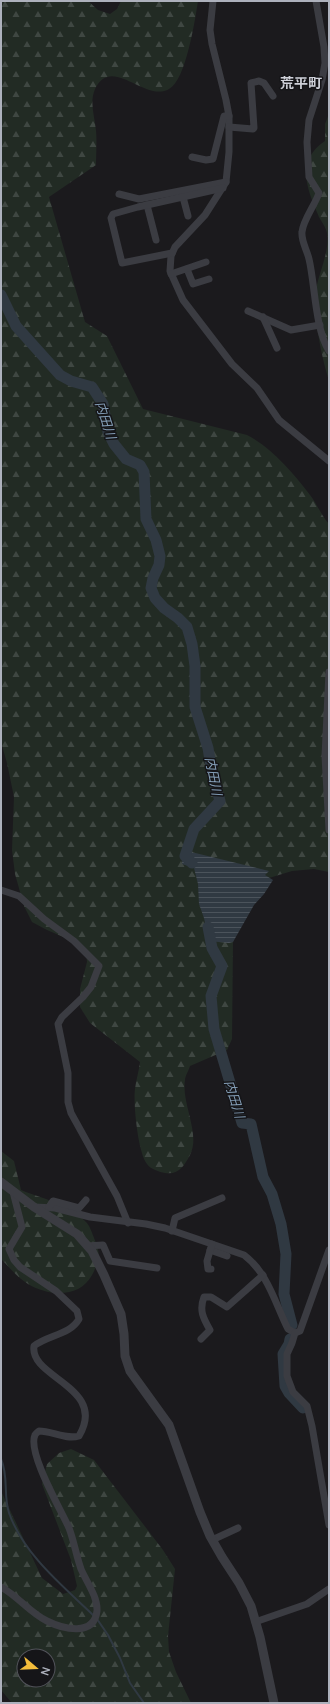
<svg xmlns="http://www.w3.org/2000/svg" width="330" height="1704" font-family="Manrope,'Noto Sans JP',sans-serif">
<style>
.forest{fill:url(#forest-firs);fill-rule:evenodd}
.water{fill:url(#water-rules)}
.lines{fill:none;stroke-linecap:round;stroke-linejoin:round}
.stream{stroke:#303942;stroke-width:2}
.river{stroke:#303942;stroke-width:11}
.minor{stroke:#3b3c42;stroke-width:7}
.tertiary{stroke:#3b3c42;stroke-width:9}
.labels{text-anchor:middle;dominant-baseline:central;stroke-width:3;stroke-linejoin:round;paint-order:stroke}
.water-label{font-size:13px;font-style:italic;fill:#849eb7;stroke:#151518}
.quarter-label{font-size:14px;font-weight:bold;fill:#ced0d8;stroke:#151518}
</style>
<defs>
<pattern id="forest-firs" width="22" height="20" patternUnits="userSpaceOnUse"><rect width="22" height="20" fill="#222b24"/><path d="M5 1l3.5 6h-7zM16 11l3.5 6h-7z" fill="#3f4742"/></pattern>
<pattern id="water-rules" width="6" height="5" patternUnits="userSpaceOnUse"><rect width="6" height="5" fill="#303942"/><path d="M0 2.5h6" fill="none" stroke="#4b535b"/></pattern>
</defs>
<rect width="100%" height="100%" fill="#1b1a1d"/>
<g class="forest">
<path d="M1,1H88L98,10L110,14L117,9L121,1H198C195,20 186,80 169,89C145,103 112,54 95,89C89,103 95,117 96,131C97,142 96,154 96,165L49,197L85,322L107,336L143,409L247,435C273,449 292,472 310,495C317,504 321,515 329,524V872L314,869L292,871L269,878L254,886L233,942L232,1039L227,1050L190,1066C189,1070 185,1076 185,1080C181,1103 201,1134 190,1155C184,1166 179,1175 165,1173C160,1172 150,1169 147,1164C138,1153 133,1103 135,1089C136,1080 139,1071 140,1062L90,1023L80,1007V989L87,962L86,951L68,939L47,930L32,922L24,906L15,874L12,850L14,797L7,763L1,742Z"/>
<path d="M329,114V380C322,360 312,310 316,290C319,272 330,251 327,233C326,228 322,222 319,217C307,189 295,161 325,141V124Z"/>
<path d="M1,1151L14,1161L21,1190C43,1199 69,1204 86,1222C90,1226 92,1233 94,1238C101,1254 100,1260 92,1275C79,1299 48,1296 28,1284C18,1278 9,1267 1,1259Z"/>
<path d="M71,1449L94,1460L163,1550L175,1569L168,1636L169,1652L176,1672L191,1703H12L1,1690V1491L42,1578L63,1594L75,1590L77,1586L71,1560L42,1484L47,1464L59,1453ZM24,1656H48V1680H24Z"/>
</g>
<path class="water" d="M183,850L269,871L265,875L273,880L264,894L254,905L233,942L229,943L209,941L204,918L199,904L198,884L194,868L182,864Z"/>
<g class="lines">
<g class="stream">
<path d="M1,1459C9,1477 3,1495 9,1513C24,1555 63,1586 94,1616"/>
<path d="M97,1619L108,1635L120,1658L130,1683L144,1703"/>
</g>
<g class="river">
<path d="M1,295L16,326L60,375L71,381L92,387L103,404L108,432L114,444L126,459L140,465L144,472L146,519L156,540L160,556L159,565L153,578L151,588L155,598L164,608L178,618L187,627L192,644L195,666V707L208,748L212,772L220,801L194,829L185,856L192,863"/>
<path d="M208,927L212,948L222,966L211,996L214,1029L242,1123L251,1124L263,1177L272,1194L281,1224L286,1254L284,1294L292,1325"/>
<path d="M290,1339L289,1344L283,1354L285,1386L289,1393L303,1408"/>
</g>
<g class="minor">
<path d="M213,1L210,30L212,44L226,100L229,116V152L226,182L205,215L175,247L171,256L170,271L183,300L232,364L257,388L279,420L329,461"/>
<path d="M316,1L324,47L325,63L322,80L309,120L307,142L309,177L319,193C315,205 303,220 302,232C301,241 307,250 309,259C315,284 315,329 329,351"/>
<path d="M229,127L253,129L254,128L251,83L259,81L264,83L273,96"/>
<path d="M192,157L206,160L213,159L224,116H229"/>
<path d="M119,194L139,199L226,182"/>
<path d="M183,197L188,216"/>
<path d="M147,205L156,240"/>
<path d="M172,253L122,263L111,218L113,214L138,207L223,188"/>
<path d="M187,269L193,284L209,279"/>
<path d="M171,274L206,262"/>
<path d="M248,311L291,330L320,325"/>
<path d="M263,317L277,348"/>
<path d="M329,672L325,756L329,830"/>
<path d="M1,890L19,896L44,919L74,941L99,966L91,987L83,997L62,1017L58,1024L68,1073V1102L71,1113L117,1196L128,1223"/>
<path d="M34,1207L55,1208L90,1217L146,1224L165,1228L244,1255C268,1273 275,1303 288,1329L295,1333"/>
<path d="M49,1207L53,1201L79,1208L86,1200"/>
<path d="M172,1231L175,1218L222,1198"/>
<path d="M87,1246L103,1245L110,1261L157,1268"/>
<path d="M210,1250L227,1256"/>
<path d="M329,1250L300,1331L295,1333L292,1343L287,1354V1376L293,1392L307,1406L312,1426L329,1525"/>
<path d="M211,1269H208L207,1261L212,1244"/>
<path d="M201,1339L210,1330C203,1318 199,1310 204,1297H211L227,1307L263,1275"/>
<path d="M212,1540L238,1528"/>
<path d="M1,1587C18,1596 30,1613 47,1621C63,1629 94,1637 97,1611C98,1597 86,1581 81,1569C76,1555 74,1541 69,1528C61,1510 27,1452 35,1435C35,1434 39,1431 39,1431C52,1431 66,1440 79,1436C108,1387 29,1378 34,1346C48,1335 70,1335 79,1319L77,1311L56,1291L20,1267L14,1260L9,1249L22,1227L13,1192"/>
<path d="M255,1622L307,1604L329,1589"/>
</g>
<path class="tertiary" d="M1,1182L34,1207L77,1234L92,1251L104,1275L121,1314L124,1334L125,1356L130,1371L169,1425L200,1512L210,1536L222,1557L239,1583L251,1606L260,1637L274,1703"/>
</g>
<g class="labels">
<g class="water-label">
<text transform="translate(106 420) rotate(72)">内田川</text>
<text transform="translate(214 776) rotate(79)">内田川</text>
<text transform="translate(235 1099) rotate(73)">内田川</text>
</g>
<g class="quarter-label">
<text x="301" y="82">荒平町</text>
</g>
</g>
<rect width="330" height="1704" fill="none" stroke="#adb1bc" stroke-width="4"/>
<g transform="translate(36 1668) rotate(109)"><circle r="19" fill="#151518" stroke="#52535a"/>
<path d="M0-3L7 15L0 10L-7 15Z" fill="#f4bd3b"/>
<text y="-6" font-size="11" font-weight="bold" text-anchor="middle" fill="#adb1bc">N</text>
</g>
</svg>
